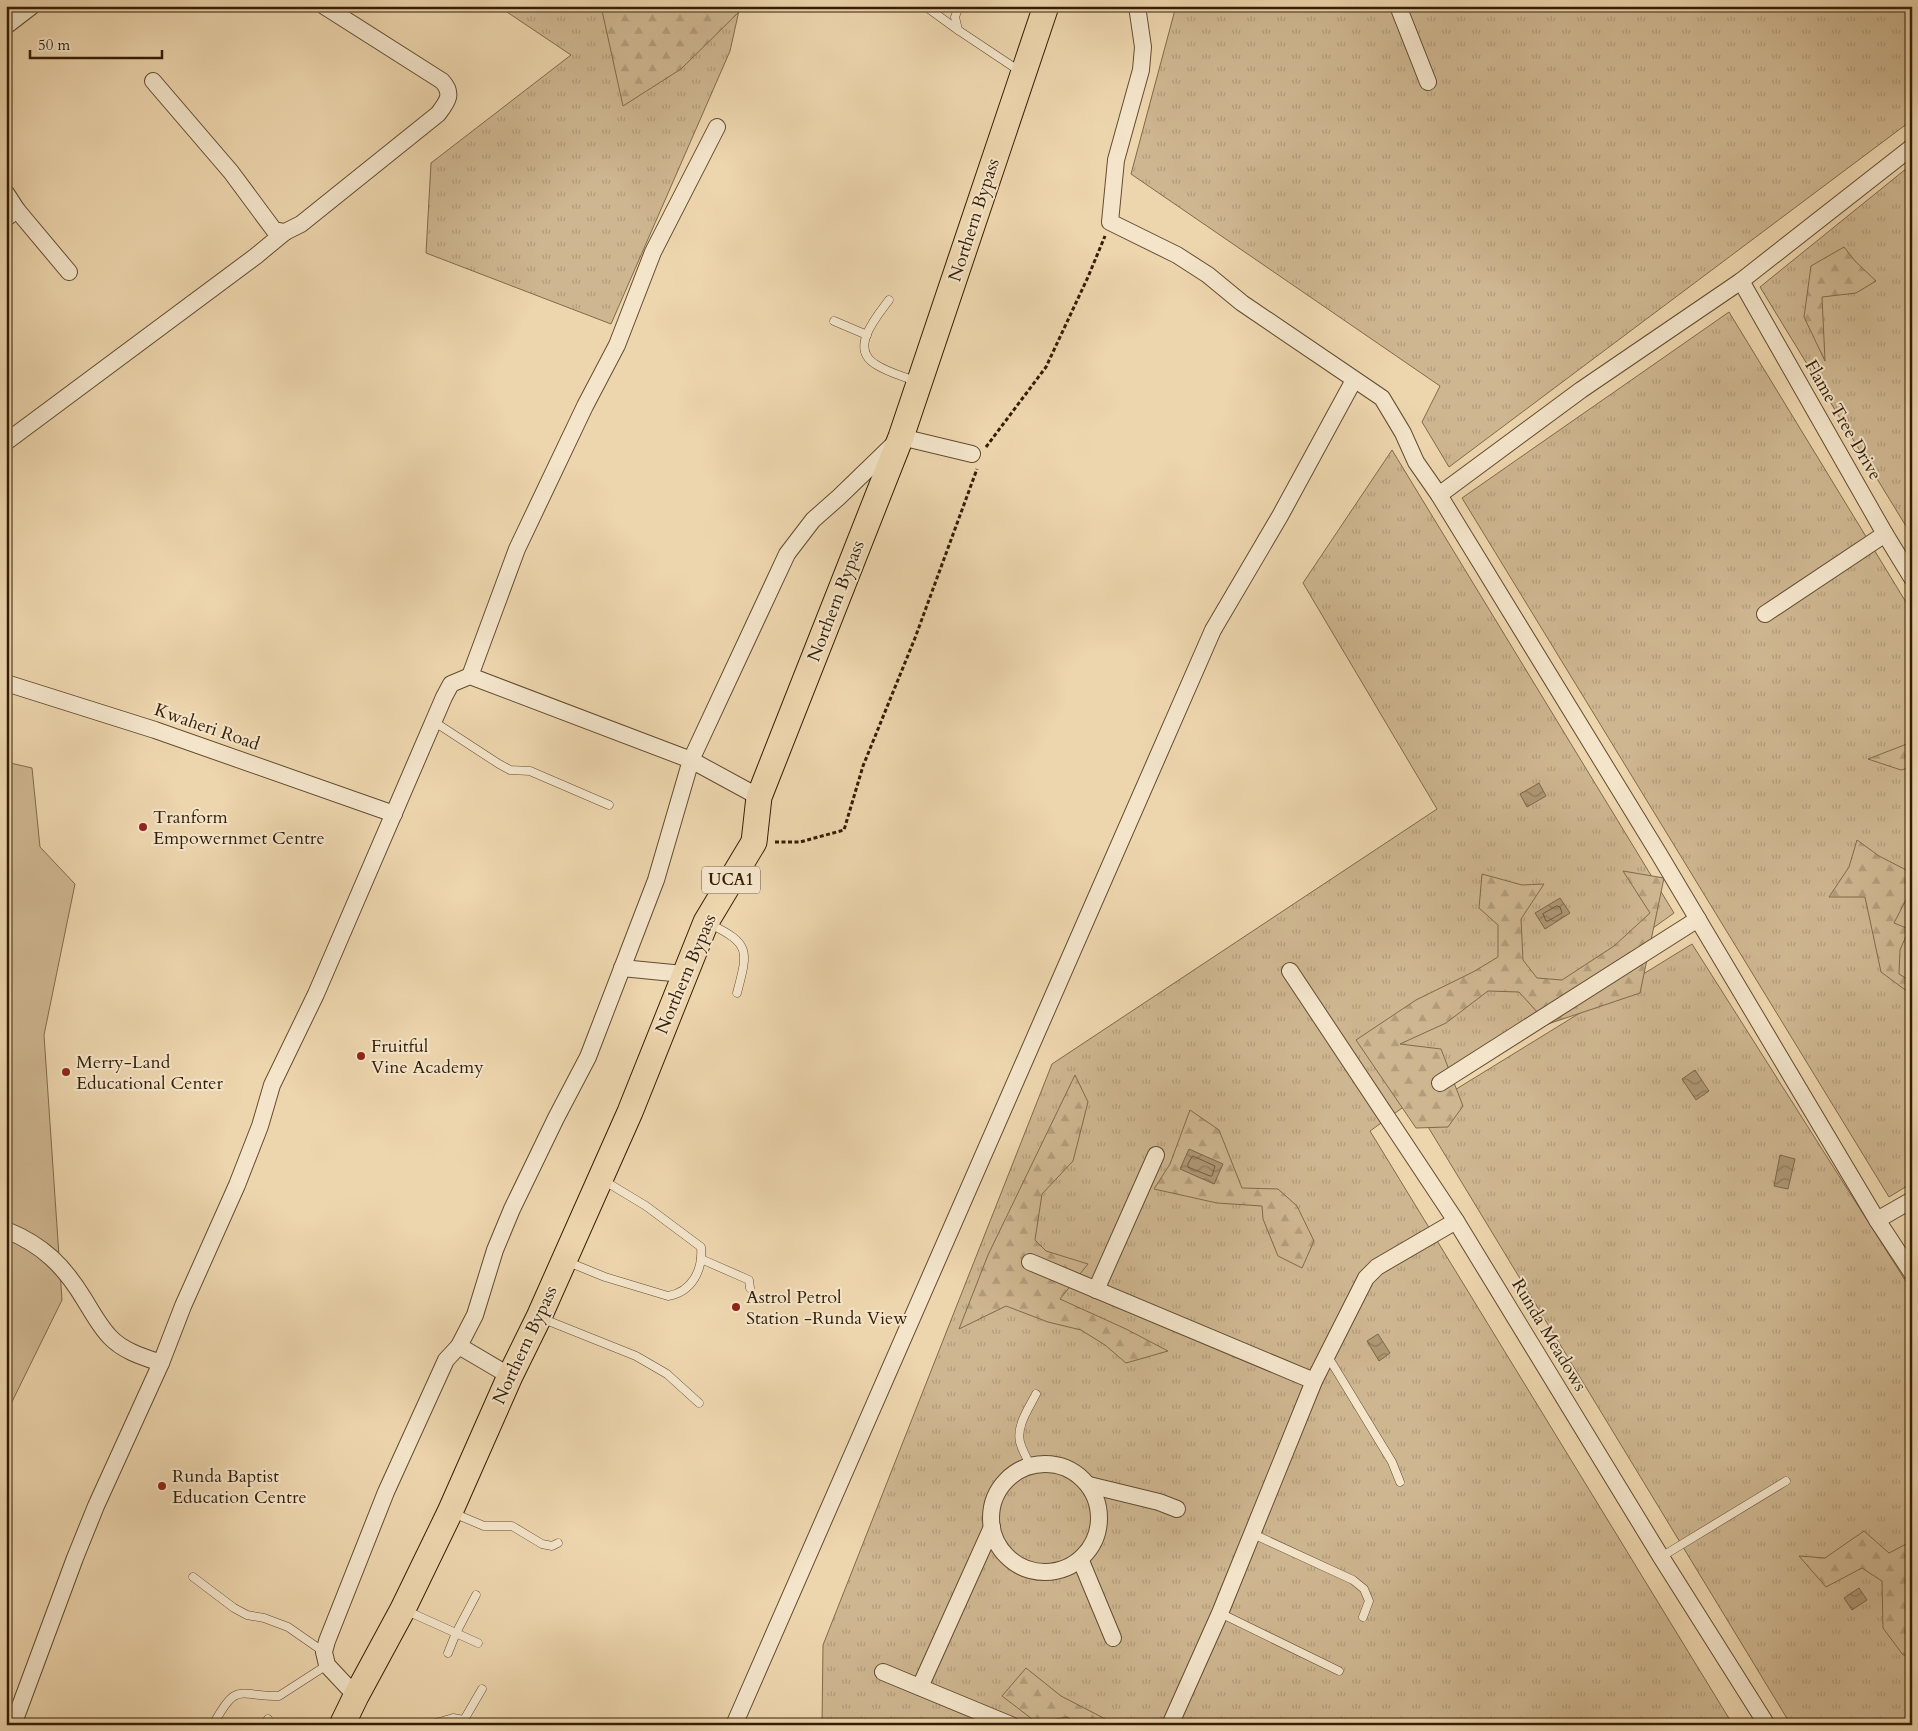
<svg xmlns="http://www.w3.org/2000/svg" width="1918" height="1731" font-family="Cardo,serif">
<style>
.grass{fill:url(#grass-tufts);stroke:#816a4a}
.forest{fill:url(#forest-firs);stroke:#816a4a}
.garden{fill:#ceb690;stroke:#816a4a}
.water{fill:url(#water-waves);stroke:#7d6748}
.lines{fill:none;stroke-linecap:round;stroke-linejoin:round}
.shore{stroke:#715a3c;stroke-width:1}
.lane-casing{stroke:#624c2f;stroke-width:9}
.street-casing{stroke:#624c2f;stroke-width:18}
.primary-casing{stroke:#341e05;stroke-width:27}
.path{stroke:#341e05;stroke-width:3;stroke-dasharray:4 2.5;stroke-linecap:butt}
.lane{stroke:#f3e4ca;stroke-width:8}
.street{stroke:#f3e4ca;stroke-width:16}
.primary{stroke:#edd5ad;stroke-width:25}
.poi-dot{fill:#8f2418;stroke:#f3e4ca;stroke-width:2}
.labels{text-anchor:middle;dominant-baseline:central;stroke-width:4;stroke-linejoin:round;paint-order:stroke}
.shield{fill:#f3e4ca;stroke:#6d5940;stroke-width:1}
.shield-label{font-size:16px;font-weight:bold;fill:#341e05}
.street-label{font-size:18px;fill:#341e05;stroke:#f3e4ca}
.poi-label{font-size:18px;fill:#341e05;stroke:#f3e4ca;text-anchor:start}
</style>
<defs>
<pattern id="grass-tufts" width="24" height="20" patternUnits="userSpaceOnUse" patternTransform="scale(1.25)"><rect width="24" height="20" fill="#ceb690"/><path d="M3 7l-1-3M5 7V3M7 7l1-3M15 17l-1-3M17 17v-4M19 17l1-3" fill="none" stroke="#b29c7b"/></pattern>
<pattern id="forest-firs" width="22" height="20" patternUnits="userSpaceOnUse" patternTransform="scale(1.25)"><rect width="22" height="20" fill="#ceb690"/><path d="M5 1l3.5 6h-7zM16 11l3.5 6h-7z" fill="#b29c7b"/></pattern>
<pattern id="water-waves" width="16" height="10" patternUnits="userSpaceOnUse" patternTransform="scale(1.25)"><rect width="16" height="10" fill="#ae9774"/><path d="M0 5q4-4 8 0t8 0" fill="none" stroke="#8e7b5d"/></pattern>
</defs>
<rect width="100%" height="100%" fill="#edd5ad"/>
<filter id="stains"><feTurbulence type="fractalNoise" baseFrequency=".004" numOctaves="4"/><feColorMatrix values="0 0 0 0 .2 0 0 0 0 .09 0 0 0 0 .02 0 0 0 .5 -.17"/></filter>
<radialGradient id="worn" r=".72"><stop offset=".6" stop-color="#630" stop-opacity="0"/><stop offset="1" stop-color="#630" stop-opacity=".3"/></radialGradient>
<g class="grass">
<path d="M498,6H740L730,51L611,324L426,253L431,163L571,55Z"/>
<path d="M1176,6H1912V120L1449,467L1422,422L1440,386L1131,174Z"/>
<path d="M1912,164V536L1760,287Z"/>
<path d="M1729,312L1912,612V1183L1889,1197L1462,498Z"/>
<path d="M1392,450L1674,913L1370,1131L1733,1725H822L823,1645L1052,1064L1437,809L1303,583Z"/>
<path d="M1692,944L1912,1291V1725H1791L1419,1112Z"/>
</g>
<g class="forest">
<path d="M601,6H745L681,69L623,106Z"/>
<path d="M1844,247L1855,261L1876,281L1856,293L1822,297L1825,361L1804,317L1811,266Z"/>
<path d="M1912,742V767L1901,770L1868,759Z"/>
<path d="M1857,840L1879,856L1912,873V893L1908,896L1894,923L1909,929L1900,950L1899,974L1912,982V995L1881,972L1865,897H1829L1849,867Z"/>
<path d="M1623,871L1664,878L1640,993L1548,1024L1519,992L1488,991L1446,1023L1400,1044L1441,1049L1463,1106L1448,1127L1416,1128L1356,1040L1416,1000L1473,972L1498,957V925L1479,908L1482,874L1522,885L1544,884L1521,919L1523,960L1537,978L1562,980L1614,946L1650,913Z"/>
<path d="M1075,1075L1088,1102L1073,1161L1042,1194L1035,1240L1046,1251L1088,1264L1060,1299L1126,1329L1168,1351L1126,1363L1105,1345L1081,1330L1048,1322L1006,1306L959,1329L988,1255Z"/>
<path d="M1190,1110L1219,1130L1242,1188L1278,1189L1297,1206L1314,1241L1302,1268L1278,1256L1263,1219L1262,1206L1217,1203L1154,1189L1170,1164Z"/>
<path d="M1864,1531L1889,1553L1912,1541V1655H1903L1883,1628L1882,1581L1862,1568L1826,1587L1799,1556L1825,1558Z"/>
<path d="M1026,1668L1061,1696L1117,1725H1074L1068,1717L1036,1722L1002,1696Z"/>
</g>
<path class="garden" d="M6,762L32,768L40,847L75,884L44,1035L62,1300L6,1414Z"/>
<g class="water">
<path d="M1539,783L1546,796L1527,807L1520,794Z"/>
<path d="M1560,898L1570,913L1545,929L1535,913Z"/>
<path d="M1695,1070L1709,1091L1696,1100L1682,1079Z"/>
<path d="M1189,1149L1223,1164L1214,1184L1180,1169Z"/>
<path d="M1780,1155L1795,1159L1788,1189L1774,1186Z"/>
<path d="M1378,1334L1390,1353L1379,1361L1367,1341Z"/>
<path d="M1859,1588L1867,1600L1852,1610L1844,1598Z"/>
</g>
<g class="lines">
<g class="shore">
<path d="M1557,906L1560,907L1562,913L1548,921H1546L1543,914Z"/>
<path d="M1193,1156L1215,1166L1212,1176H1210L1188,1167V1164Z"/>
</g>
<g class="lane-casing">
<g id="lane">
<path d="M925,6L958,30"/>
<path d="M959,6L955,17L958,30L1021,72"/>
<path d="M889,300C877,316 849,348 875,364C887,372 902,376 915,381"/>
<path d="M834,321L867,335"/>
<path d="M433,721L499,764L510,770L530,771L609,805"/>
<path d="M710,924C751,944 748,951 737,993"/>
<path d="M701,1259L749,1280L750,1288"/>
<path d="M568,1262L605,1277L668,1296C692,1292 703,1270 701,1247L646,1206L603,1180"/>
<path d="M541,1318L636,1356L667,1374L699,1403"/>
<path d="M1327,1355L1392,1462L1400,1482"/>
<path d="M1030,1465C1027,1458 1022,1450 1020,1442C1016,1426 1029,1408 1036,1394"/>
<path d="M453,1513L484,1526H512L542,1544L552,1546L558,1543"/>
<path d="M1253,1534L1353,1580L1364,1589L1369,1601L1363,1617"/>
<path d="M1661,1557L1786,1481"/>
<path d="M193,1577L234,1608L247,1615L264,1618L288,1627L324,1652"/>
<path d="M407,1611L478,1643"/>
<path d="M1220,1613L1339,1671"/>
<path d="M448,1653L456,1633L476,1595"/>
<path d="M213,1725C237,1681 237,1696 279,1696L327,1665"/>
<path d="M264,1725L268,1719"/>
<path d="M429,1725L453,1718L464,1720"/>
<path d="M461,1725L482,1689"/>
</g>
</g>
<g class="street-casing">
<g id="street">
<path d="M1137,6L1143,47L1141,70L1116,160L1110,222L1177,255L1208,275L1242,303L1382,398L1403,433L1416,462L1439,495L1659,854L1877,1220L1912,1273"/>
<path d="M1398,6L1428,82"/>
<path d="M6,26L32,6"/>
<path d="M153,81L231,172L274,230L285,232L301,224L438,114C447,102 454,94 442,81L324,6"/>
<path d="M6,193L17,210L6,218"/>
<path d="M17,210L69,272"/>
<path d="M1741,281L1885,534L1912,578"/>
<path d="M6,442L256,256L285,232"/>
<path d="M1439,495L1581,390L1741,281L1912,147"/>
<path d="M1765,614L1885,534"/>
<path d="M470,676L517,549L585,406L617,345L653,252L717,127"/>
<path d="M6,683L155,730L394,814"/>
<path d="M622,968L683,974"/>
<path d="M1290,971L1456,1221L1661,1557L1767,1725"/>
<path d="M1440,1083L1698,919"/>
<path d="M1877,1220L1912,1200"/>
<path d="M6,1230C43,1245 64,1266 84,1299C92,1312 100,1327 110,1337C123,1351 143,1357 161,1363"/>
<path d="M1030,1262L1314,1381"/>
<path d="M1096,1290L1156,1155"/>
<path d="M459,1346L510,1376"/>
<circle cx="1045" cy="1518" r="54"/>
<path d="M1089,1485L1159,1502L1177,1509"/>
<path d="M1081,1561L1113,1638"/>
<path d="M883,1672L1011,1725"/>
<path d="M920,1687L992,1527"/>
<path d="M356,1696L327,1665L324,1652L327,1641L386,1492L446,1360L459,1346L475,1315L495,1250L512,1209L556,1118L588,1057L656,880L691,760L787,554L813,520L839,497L901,437L972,454"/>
<path d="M13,1725L75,1558L96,1506L161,1363L183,1306L237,1185L260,1126L272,1085L316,994L444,697L451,684L470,676L691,760L759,797"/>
<path d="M734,1725L1213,630L1280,516L1354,380"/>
<path d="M1170,1725L1220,1613L1314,1381L1366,1278L1377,1267L1456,1221"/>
</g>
</g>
<g class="primary-casing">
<path id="primary" d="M342,1725L356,1696L403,1609L450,1512L510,1376L539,1317L630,1112L706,922L754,842L759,797L901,437L1046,6"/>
</g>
<g class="path">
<path d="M986,447L1046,367L1088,277L1105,236"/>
<path d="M775,842H800L844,830L863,766L915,638L977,469"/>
</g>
<use href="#lane" class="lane"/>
<use href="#street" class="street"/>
<use href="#primary" class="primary"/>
</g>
<g class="poi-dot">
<circle cx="143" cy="827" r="5"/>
<circle cx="361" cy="1056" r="5"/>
<circle cx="66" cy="1072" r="5"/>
<circle cx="736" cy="1307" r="5"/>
<circle cx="162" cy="1486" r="5"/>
</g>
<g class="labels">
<rect class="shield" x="702" y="866.5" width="58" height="27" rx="4"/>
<g class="shield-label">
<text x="731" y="880">UCA1</text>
</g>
<g class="street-label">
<text transform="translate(974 220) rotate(-72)">Northern Bypass</text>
<text transform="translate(1843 420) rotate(60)">Flame Tree Drive</text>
<text transform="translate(836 601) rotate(-69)">Northern Bypass</text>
<text transform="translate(207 727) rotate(19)">Kwaheri Road</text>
<text transform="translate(686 974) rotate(-67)">Northern Bypass</text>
<text transform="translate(1549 1335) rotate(59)">Runda Meadows</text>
<text transform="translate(525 1345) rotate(-65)">Northern Bypass</text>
</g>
<g class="poi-label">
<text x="153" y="817">Tranform<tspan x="153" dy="21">Empowernmet Centre</tspan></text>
<text x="371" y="1046">Fruitful<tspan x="371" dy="21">Vine Academy</tspan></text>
<text x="76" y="1062">Merry-Land<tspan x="76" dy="21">Educational Center</tspan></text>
<text x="746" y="1297">Astrol Petrol<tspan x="746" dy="21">Station -Runda View</tspan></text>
<text x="172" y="1476">Runda Baptist<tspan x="172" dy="21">Education Centre</tspan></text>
</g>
</g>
<rect width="1918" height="1731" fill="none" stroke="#edd5ad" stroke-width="25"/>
<rect x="8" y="8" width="1903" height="1716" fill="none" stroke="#341e05" stroke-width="2.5"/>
<rect x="12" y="12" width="1893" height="1706" fill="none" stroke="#341e05"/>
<path d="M30 50v8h132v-8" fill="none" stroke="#341e05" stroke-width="2.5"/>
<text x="38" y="50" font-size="15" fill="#341e05" stroke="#f3e4ca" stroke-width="4" paint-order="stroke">50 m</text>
<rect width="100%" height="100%" filter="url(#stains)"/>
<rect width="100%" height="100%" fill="url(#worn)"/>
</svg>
